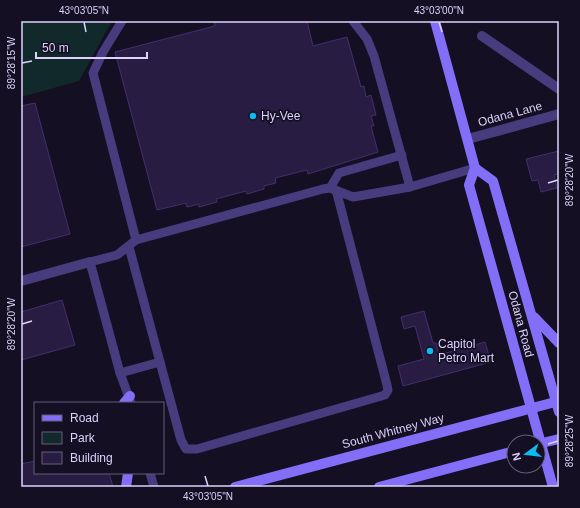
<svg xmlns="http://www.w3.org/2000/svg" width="580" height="508" font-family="Arial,sans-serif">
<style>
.green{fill:#12292b}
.building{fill:#281c42;stroke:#432f6d}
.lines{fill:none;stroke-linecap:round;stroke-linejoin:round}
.lane{stroke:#473c7e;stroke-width:9}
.street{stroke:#473c7e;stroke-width:10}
.secondary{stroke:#836ef8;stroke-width:10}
.ticks{fill:none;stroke:#dcd2fd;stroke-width:1.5}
.poi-dot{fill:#0cbbef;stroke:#140f22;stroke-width:1.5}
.labels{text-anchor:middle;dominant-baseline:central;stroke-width:3.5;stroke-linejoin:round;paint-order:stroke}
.street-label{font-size:12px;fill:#dcd2fd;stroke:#140f22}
.poi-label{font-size:12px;fill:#dcd2fd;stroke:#140f22;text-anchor:start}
.neatline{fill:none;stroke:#dcd2fd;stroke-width:1.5}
.ticks-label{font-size:10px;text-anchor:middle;fill:#dcd2fd}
</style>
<rect width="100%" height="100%" fill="#140f22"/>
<path class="green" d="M21,21H112L79,81L21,97Z"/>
<g class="building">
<path d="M214,21H307L313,46L347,37L361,87L364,86L366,97L371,95L376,115L371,116L374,126H371L378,152L308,174L307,170L275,178L276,183L264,186V189L247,194L246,191L216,199L217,202L199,207V204L187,207L186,203L157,210L115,52L215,26Z"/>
<path d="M35,103L70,234L21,247V106Z"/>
<path d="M559,151V174L554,175L557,188L541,192L538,180L532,181L526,159Z"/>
<path d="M62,300L75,345L21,360V312Z"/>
<path d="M424,311L433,343H436L439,355L485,342L491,362L403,386L398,366L424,359L415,326L404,329L401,317Z"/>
<path d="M35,461V473H109L113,487H21V464Z"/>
</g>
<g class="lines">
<g class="lane">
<path d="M122,21L103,52L93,73L136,240"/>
<path d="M410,187L475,168"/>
<path d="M330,188L339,173L402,155"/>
<path d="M129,247L181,440L186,449H197L385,395L388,390L387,385L336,190"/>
<path d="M120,373L160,362"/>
<path d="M131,403L120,373L90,262L117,255L136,240L323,189L330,188L353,197L410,187L374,56L367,39L353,21"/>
<path d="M150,473L154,487"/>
</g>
<g class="street">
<path d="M482,36L559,89"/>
<path d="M468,139L559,114"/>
<path d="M21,281L90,262"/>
</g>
<g class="secondary">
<path d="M435,21L475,168L469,185L553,487"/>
<path d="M475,168L493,181L559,412"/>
<path d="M534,317L559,343"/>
<path d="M124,403L130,396"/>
<path d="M538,444L559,439"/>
<path d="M126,487L128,473"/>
<path d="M235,487L559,401"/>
<path d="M379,487L514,451"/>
</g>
</g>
<path class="ticks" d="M84,22L86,32M439,22L442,32M22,63L32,61M548,183L558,180M22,324L32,321M548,444L558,441M205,476L208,486"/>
<g class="poi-dot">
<circle cx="253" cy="116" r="4"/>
<circle cx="430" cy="351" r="4"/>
</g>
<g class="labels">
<g class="street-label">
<text transform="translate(510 114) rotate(-15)">Odana Lane</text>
<text transform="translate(521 324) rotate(75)">Odana Road</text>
<text transform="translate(393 431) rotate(-15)">South Whitney Way</text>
</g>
<g class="poi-label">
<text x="261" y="116">Hy-Vee</text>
<text x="438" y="344">Capitol<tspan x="438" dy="14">Petro Mart</tspan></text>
</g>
</g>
<rect width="580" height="508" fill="none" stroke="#140f22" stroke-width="44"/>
<rect x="34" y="402" width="130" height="72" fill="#140f22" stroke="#645d7a"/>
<rect x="42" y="415" width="20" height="6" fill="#836ef8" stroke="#645d7a"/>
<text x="70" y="422" font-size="12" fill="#dcd2fd">Road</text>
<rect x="42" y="432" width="20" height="12" fill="#12292b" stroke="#645d7a"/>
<text x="70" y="442" font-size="12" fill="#dcd2fd">Park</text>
<rect x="42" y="452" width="20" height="12" fill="#281c42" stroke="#645d7a"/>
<text x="70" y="462" font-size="12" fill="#dcd2fd">Building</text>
<g transform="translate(526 454) rotate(255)"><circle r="19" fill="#140f22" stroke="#645d7a"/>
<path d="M0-3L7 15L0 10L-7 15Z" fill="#0cbbef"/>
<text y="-6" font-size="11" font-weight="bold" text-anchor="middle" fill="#dcd2fd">N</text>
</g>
<path d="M36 52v6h111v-6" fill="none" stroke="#dcd2fd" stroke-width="2"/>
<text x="42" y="52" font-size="12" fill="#dcd2fd" stroke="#140f22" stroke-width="3" paint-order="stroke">50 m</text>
<rect x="22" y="22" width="536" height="464" class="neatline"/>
<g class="ticks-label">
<text x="84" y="14">43°03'05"N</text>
<text x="439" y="14">43°03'00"N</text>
<text transform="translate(11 63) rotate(-90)" y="4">89°28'15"W</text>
<text transform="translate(569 180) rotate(-90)" y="4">89°28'20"W</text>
<text transform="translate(11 324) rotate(-90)" y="4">89°28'20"W</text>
<text transform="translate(569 441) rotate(-90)" y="4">89°28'25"W</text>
<text x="208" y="500">43°03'05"N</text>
</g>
</svg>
